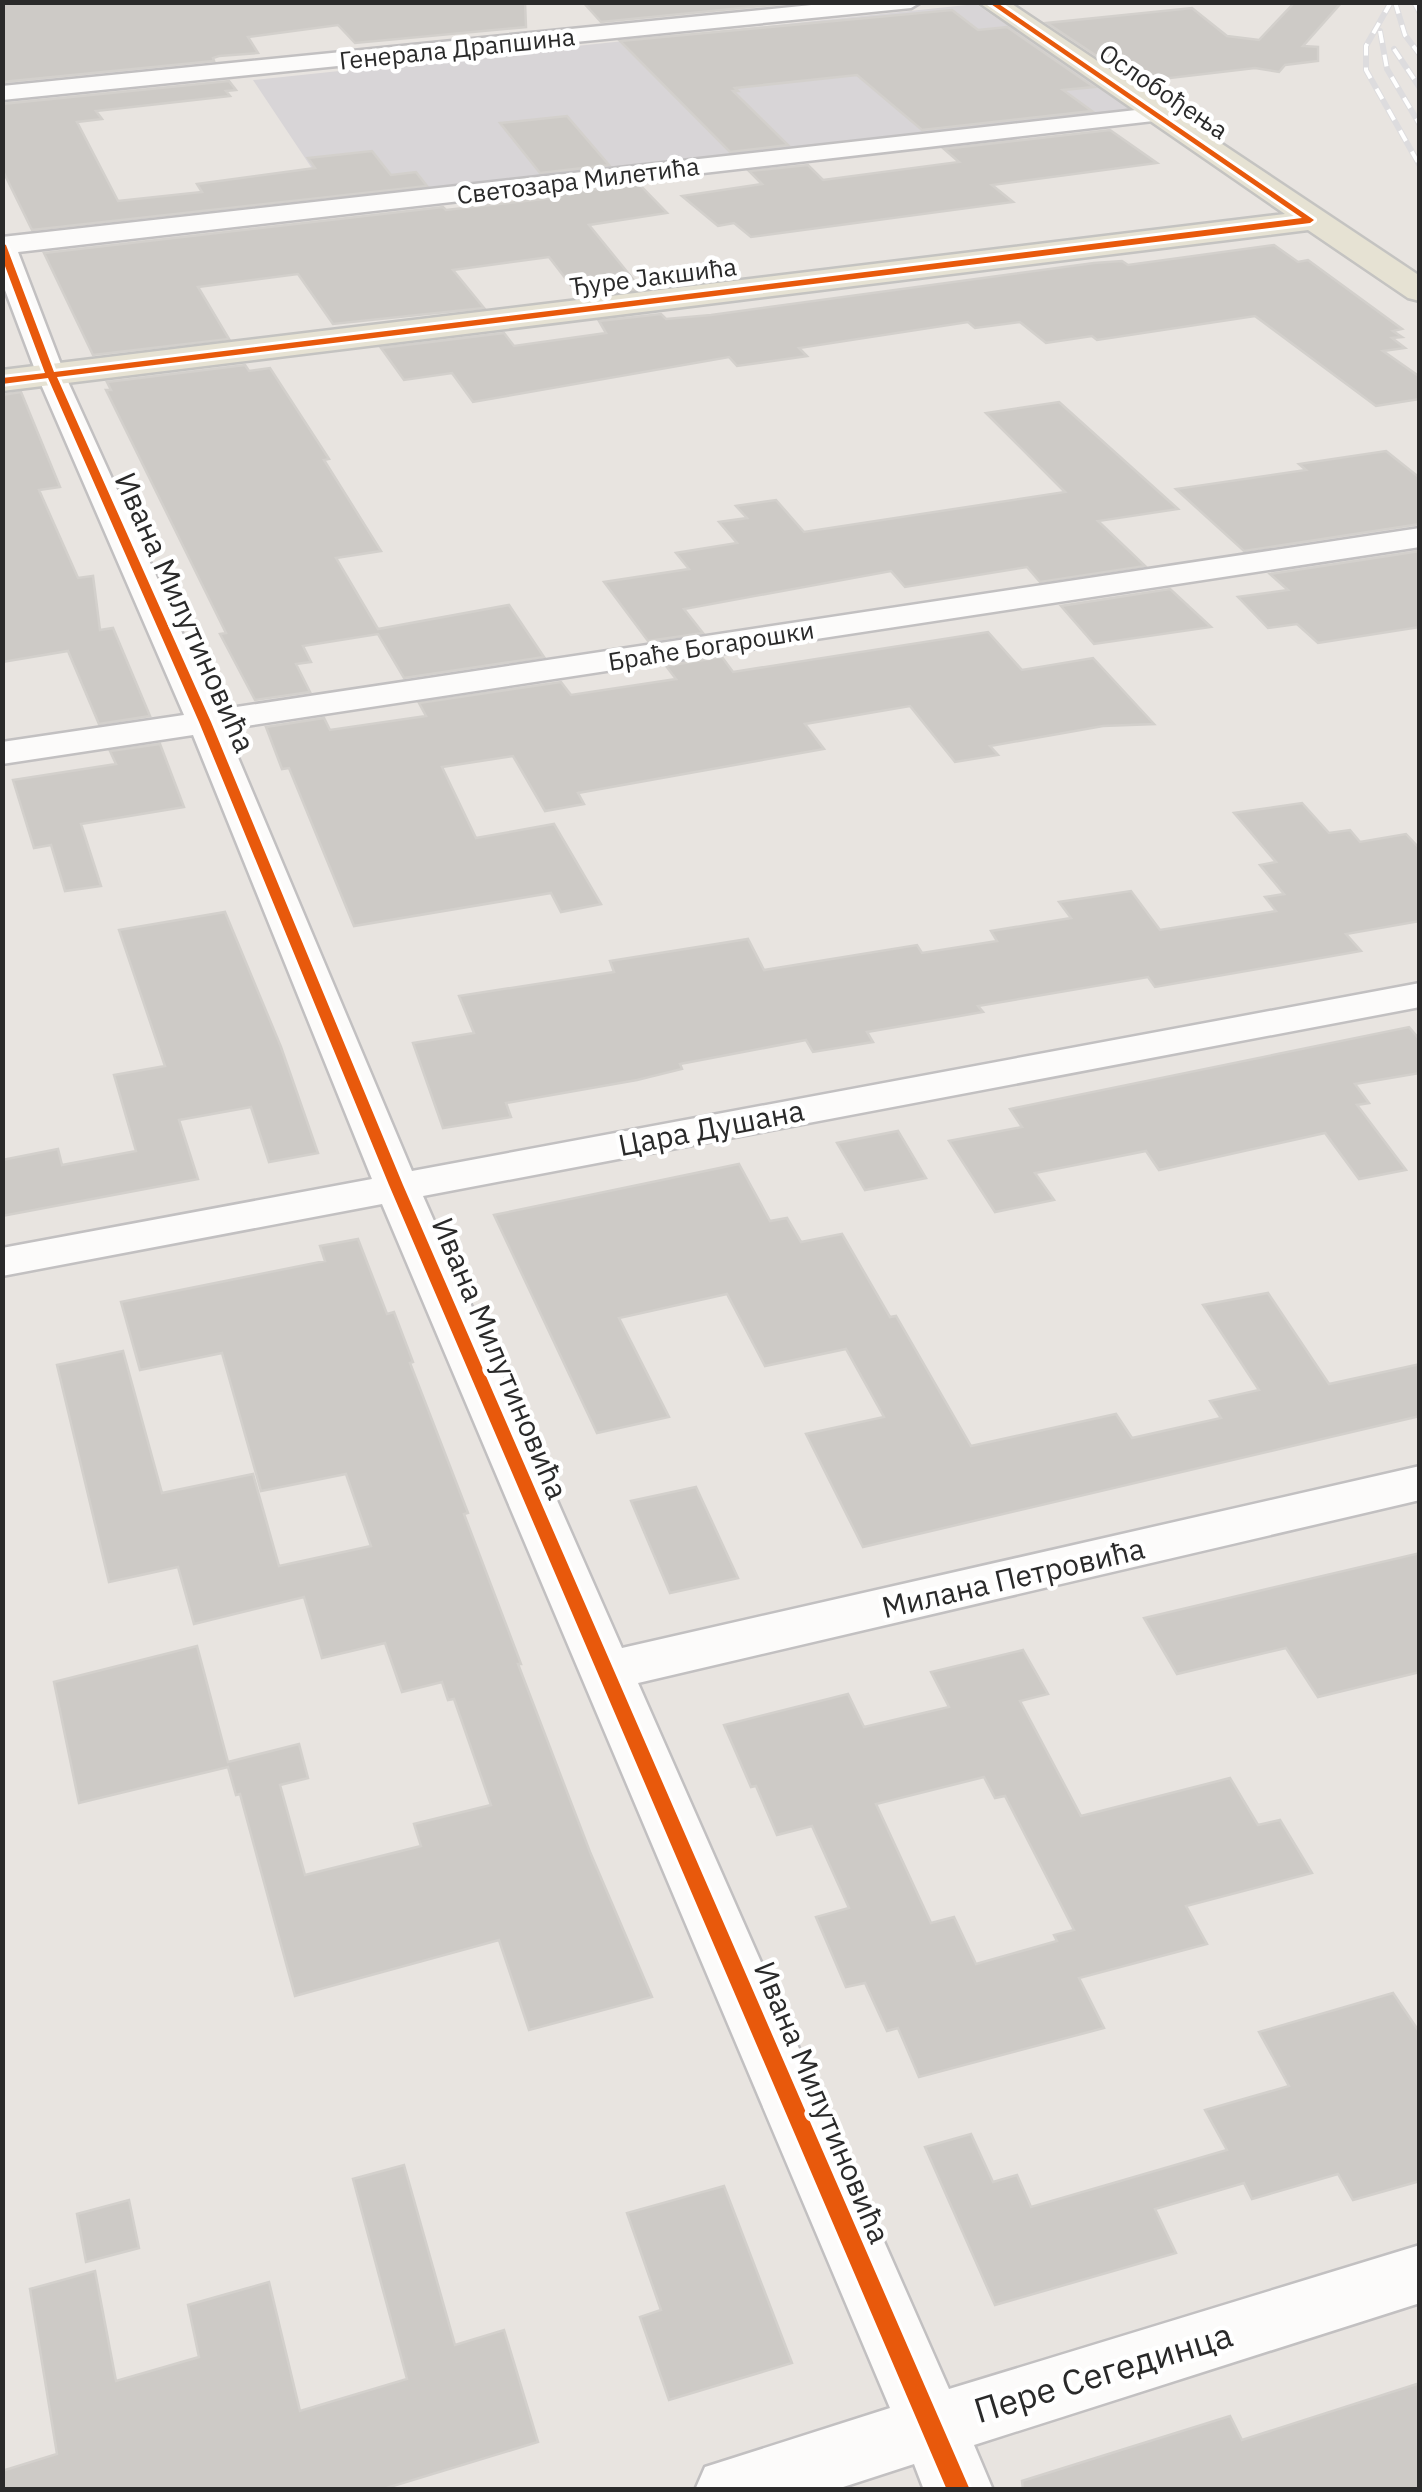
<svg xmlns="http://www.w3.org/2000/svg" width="1422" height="2492" font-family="'IBM Plex Sans',sans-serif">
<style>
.industrial{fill:#d8d5d7}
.building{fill:#cdcac6;stroke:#d3d0cc;stroke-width:2.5;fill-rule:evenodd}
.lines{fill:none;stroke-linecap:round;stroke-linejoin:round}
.minor-casing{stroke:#c2c0c1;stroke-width:5}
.major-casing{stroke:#c4c3c1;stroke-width:5}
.minor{fill:#fcfbfa;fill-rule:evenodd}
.major{fill:#e6e2d3;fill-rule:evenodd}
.rail-casing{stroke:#dddcde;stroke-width:6}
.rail{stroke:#fff;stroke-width:4;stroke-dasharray:12;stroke-linecap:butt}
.cycleway-casing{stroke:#fff;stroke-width:6}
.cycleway{fill:#e8590c;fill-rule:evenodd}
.labels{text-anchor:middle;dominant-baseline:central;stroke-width:9;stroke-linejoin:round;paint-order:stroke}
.far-street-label{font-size:25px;fill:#2a2a2a;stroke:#fff}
.street-label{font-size:30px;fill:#2a2a2a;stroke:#fff}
.near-street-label{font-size:35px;fill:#2a2a2a;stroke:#fff}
</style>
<rect width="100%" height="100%" fill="#e8e4e0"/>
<path class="industrial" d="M976,4L1133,110L333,200L253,80Z"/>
<g class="building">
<path d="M2,2H525L526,27L355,43L338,25L248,37L258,53L219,56L213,58L214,61L2,82Z"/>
<path d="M583,2H791L792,3L601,22Z"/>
<path d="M1295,2H1342L1303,46L1318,47V61L1285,65L1279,72L1255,68L1136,82L1047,23L1192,8L1227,36L1259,40Z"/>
<path d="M952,10L978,30L1007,27L1094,87L1063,90L1092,111L922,130L857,75L735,88L738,91H733L788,145L730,152L620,41Z"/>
<path d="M229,81L236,90L226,91L230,96L96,111L102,119L77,122L118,201L202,192L197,184L315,168L308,158L372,151L391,175L416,172L427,186L32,230L2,169V104Z"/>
<path d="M567,116L609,165L540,173L500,123Z"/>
<path d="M1110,130L1157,163L992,185L1013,202L751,237L734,223L718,226L682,196L762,184L749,171L808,165L823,180L959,162L944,149Z"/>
<path d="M639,184L667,213L589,225L641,289L579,296L549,257L453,270L484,308L333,324L298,274L198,287L229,339L93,355L44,253L443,207L446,210L560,197L557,194Z"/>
<path d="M1274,245L1298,262L1308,260L1402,329L1393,331L1402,337L1392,338L1405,348L1383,351L1420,377V399L1376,406L1255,316L1097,340L1092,336L1046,343L1020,322L975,328L968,322L799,348L807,356L737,366L729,357L473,402L452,373L404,380L381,348L504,333L514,346L606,333L599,321L661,314L666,319L711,315L1094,263L1122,261L1128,265Z"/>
<path d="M245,365L249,371L270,368L329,459L324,460L381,551L336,558L378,629L509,605L544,657L404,678L378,634L303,646L311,662L296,664L310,692L255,700L220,634L226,633L106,390H111L107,382Z"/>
<path d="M21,392L60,487L39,490L78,578L93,576L100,630L113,628L150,716L99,724L68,651L2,662V395Z"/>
<path d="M1059,402L1178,509L1098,521L1145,566L1040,582L1027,567L905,587L891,571L684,609L703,633L648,641L604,582L689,569L676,553L737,543L719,522L747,518L736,506L776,500L804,532L1065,492L986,413Z"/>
<path d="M1386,451L1420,478V524L1244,551L1176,489L1306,470L1299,464Z"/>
<path d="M1420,551V627L1318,643L1297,624L1268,628L1238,597L1288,590L1270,574Z"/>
<path d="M1170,589L1211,627L1094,644L1061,606Z"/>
<path d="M988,632L1022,670L1093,658L1154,724L1103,726L990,746L998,755L955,762L910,706L805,724L824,749L578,793L584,804L545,811L513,756L442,767L476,838L554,824L601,904L561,912L551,893L354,926L289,768L282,769L266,727L324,718L330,730L426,716L419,703L561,682L571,695L676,679L666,666L722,657L733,672Z"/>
<path d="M160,744L184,807L81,824L101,886L65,891L51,845L34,848L13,780L116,764L110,751Z"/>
<path d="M1302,803L1329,833L1350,830L1360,842L1406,834L1420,849V921L1346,934L1361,951L1155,987L1148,977L978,1006L983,1012L867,1032L873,1042L813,1052L806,1040L680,1064L682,1069L637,1080L506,1103L511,1117L443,1128L413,1043L474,1033L459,996L614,972L610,961L748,939L764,970L917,945L922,953L997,941L991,931L1071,918L1059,902L1131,891L1160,930L1276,911L1265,897L1284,894L1260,865L1276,862L1234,813Z"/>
<path d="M225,912L281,1047L318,1153L269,1162L251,1107L179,1120L198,1179L2,1216V1160L58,1149L62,1165L136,1151L114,1075L165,1066L119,930Z"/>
<path d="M1409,1027L1420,1040V1073L1355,1084L1369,1103L1357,1105L1406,1170L1359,1179L1325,1133L1159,1170L1146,1151L1035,1173L1054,1200L995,1212L949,1141L1022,1127L1010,1109Z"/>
<path d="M898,1131L926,1178L865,1190L837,1143Z"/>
<path d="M739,1164L770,1221L787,1218L801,1242L842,1234L890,1317L896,1316L971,1446L1116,1414L1132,1438L1221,1418L1210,1401L1259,1390L1203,1305L1268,1293L1329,1384L1420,1364V1416L863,1547L806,1434L884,1417L846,1349L765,1366L727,1294L619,1318L669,1417L597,1433L494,1215Z"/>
<path d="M358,1239L387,1314L394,1312L413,1362L410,1363L468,1513L464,1514L521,1664H518L590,1852L652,1997L529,2030L499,1940L295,1996L240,1794L236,1795L228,1767L79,1803L54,1682L197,1646L228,1762L299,1744L308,1778L280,1785L305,1875L421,1846L414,1824L491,1805L454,1699L448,1700L442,1682L402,1692L385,1643L322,1658L304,1597L194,1624L178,1567L109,1582L57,1365L123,1351L162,1493L253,1474L279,1566L371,1546L346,1474L261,1491L222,1353L140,1370L121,1302L325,1261L320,1246Z"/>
<path d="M696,1487L738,1578L670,1593L631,1501Z"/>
<path d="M1420,1553V1672L1318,1697L1286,1648L1177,1674L1144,1618Z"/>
<path d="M1023,1650L1048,1694L1020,1701L1081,1816L1230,1778L1258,1825L1280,1820L1312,1873L1186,1906L1207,1944L1079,1978L1104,2028L919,2077L898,2028L887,2031L865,1983L846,1987L816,1917L849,1908L812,1826L777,1835L756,1786L751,1787L724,1725L848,1694L864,1727L949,1707L931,1672ZM984,1777L995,1798L1005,1796L1074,1930L1054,1935L1057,1941L976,1964L954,1917L931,1923L876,1804Z"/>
<path d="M1393,1993L1420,2033V2181L1353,2200L1338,2174L1252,2199L1244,2183L1155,2209L1176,2253L995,2305L925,2147L971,2134L993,2182L1017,2175L1031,2207L1227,2150L1205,2110L1289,2086L1259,2032Z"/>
<path d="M404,2165L455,2345L504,2330L538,2442L380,2490H2V2471L57,2454L30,2289L95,2271L116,2381L199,2357L188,2305L269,2282L300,2411L407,2379L353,2179Z"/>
<path d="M724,2186L792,2363L669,2400L640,2317L661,2310L627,2213Z"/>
<path d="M129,2200L139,2248L86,2262L77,2214Z"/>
<path d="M1420,2383V2490H1023L1022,2481L1230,2416L1242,2440Z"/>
</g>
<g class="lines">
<g class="minor-casing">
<g id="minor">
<path d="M841,2H921L911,8L2,100V86Z"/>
<path d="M1154,108L1162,110L1166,115L1162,120L18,252L65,375L217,710L1420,528V547L226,729L412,1171L1420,983V1007L423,1196L622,1648L1420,1466V1500L638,1683L949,2389L1420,2245V2303L974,2445L993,2490H924L914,2464L834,2490H695L705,2467L890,2408L382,1204L2,1276V1248L372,1179L193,735L2,764V742L184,715L37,375L2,282V237Z"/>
</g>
</g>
<g class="major-casing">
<path id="major" d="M978,2H1009L1420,276V301L1408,298L1308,230L2,391V370L1285,214Z"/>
</g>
<use href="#minor" class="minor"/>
<use href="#major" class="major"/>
<g class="rail-casing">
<g id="rail">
<path d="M1391,2L1366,46V70L1420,166"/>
<path d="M1395,2L1405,35L1420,55"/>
<path d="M1414,2L1420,13"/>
<path d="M1380,31L1387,69L1420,125"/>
<path d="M1394,49L1420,88"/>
</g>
</g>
<use href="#rail" class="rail"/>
<g class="cycleway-casing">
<path id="cycleway" d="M988,2H996L1314,220L1310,223L57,377L211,722L403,1185L970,2490H947L389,1185L199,722L48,378L2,384V378L45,373L2,258V243L6,245L54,372L1302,218Z"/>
</g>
<use href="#cycleway" class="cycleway"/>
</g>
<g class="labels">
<g class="far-street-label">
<text transform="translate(457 48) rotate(-6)">Генерала Драпшина</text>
<text transform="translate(1164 91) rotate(34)">Ослобођења</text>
<text transform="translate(578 180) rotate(-7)">Светозара Милетића</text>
<text transform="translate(653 276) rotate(-7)">Ђуре Јакшића</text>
<text transform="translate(711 645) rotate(-9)">Браће Богарошки</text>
</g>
<g class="street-label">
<text transform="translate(186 612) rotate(66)">Ивана Милутиновића</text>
<text transform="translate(711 1127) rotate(-11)">Цара Душана</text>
<text transform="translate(501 1358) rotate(67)">Ивана Милутиновића</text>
<text transform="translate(1013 1577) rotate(-13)">Милана Петровића</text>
<text transform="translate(823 2102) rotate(67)">Ивана Милутиновића</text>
</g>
<g class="near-street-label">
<text transform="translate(1103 2372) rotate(-17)">Пере Сегединца</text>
</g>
</g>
<rect width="1422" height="2492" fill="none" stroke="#2a2a2a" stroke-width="10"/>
</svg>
